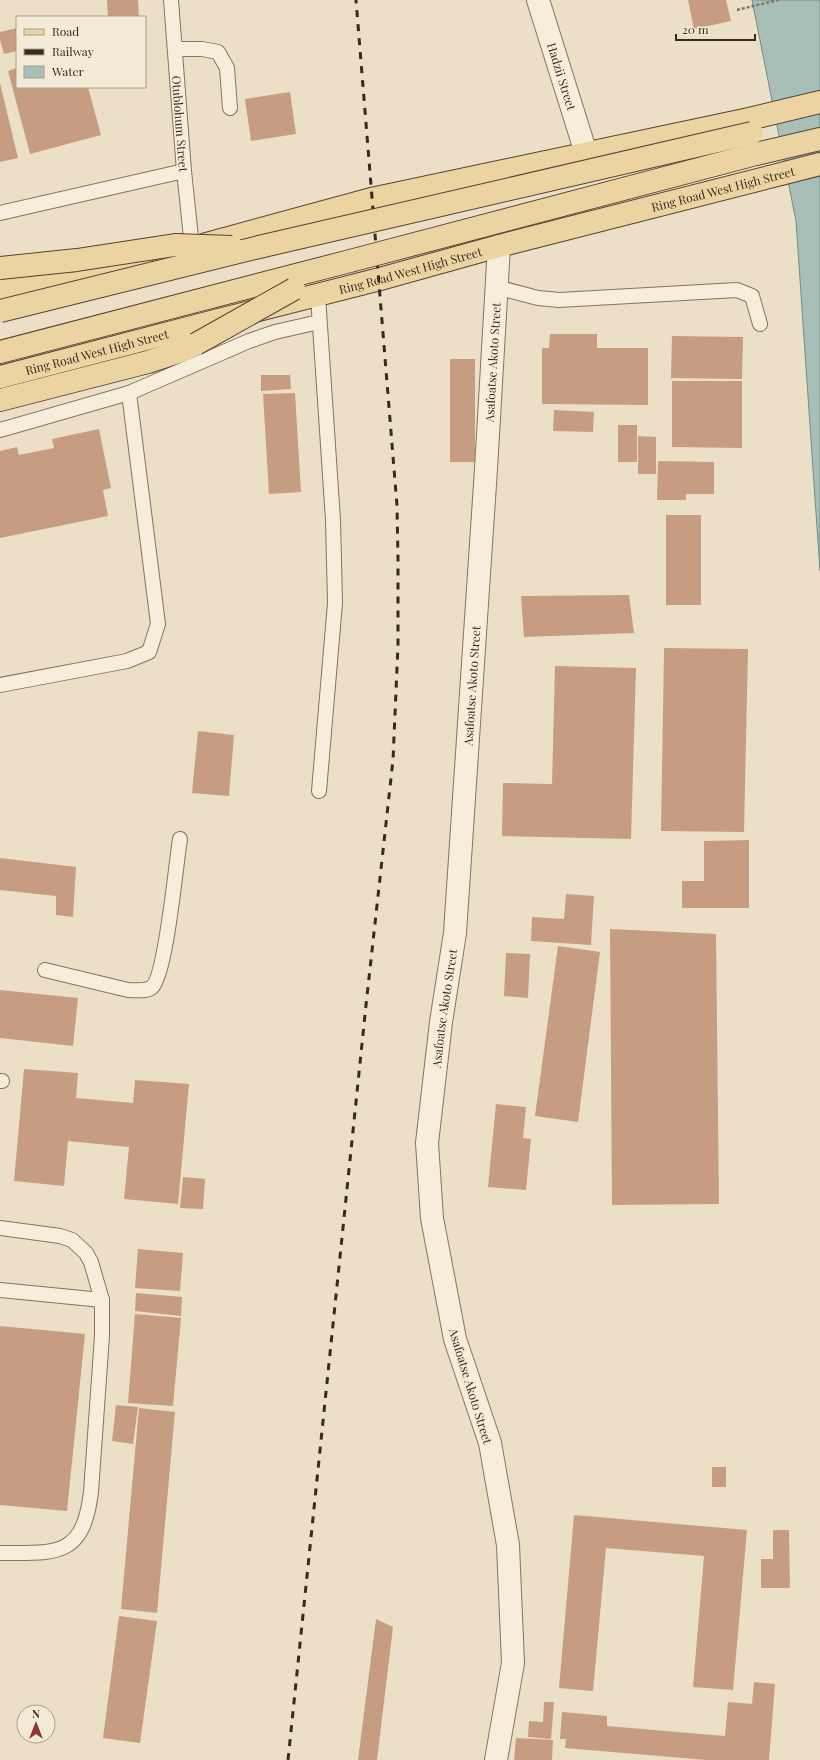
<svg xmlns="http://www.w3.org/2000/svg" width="820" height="1760" font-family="'Playfair Display',serif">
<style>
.water{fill:#a8bfb8;stroke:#6f8d86}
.building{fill:#c69d80}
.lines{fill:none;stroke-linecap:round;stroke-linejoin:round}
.lane-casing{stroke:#85735e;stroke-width:16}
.street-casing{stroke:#85735e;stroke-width:24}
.primary-casing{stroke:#544232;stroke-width:24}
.path{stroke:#85735e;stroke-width:2.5;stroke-dasharray:3 2;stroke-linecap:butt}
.lane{stroke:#f6eeda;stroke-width:14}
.street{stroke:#f6eeda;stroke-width:22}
.primary{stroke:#ebd4a2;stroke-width:22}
.rail{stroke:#372b20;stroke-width:3;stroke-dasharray:7 7;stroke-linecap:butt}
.primary-bridge-casing{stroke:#544232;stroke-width:24;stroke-linecap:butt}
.primary-bridge{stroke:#ebd4a2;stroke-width:22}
.labels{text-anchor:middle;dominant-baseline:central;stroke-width:3;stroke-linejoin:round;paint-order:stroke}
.street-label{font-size:12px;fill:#372b20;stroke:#f3ebd6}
</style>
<rect width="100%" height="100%" fill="#ebe0c7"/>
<path class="water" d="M752,0H820V571L796,221Z"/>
<g class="building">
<path d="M107,0H138L139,17H108Z"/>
<path d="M688,0H726L731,21L694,29Z"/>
<path d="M17,28V51L4,54L0,40V32Z"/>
<path d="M17,68V87H88L101,135L30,154L8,71Z"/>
<path d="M0,83L18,158L0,162Z"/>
<path d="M290,92L296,134L251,141L245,99Z"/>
<path d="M550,334H597V348H648V405L542,404V348H549Z"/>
<path d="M672,336L743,337L742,379L671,378Z"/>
<rect x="450" y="359" width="25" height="103"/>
<path d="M261,375H290L291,389L261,391Z"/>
<path d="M672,381H742V448L672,447Z"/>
<path d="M295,393L301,492L269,494L263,394Z"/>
<path d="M554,410L594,412L593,432L553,431Z"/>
<rect x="618" y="425" width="19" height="37"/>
<path d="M99,429L111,488L103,490L108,516L0,538V451L17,447L19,455L54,448L52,439Z"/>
<path d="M638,436L656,437V474H638Z"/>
<path d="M658,461L714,462V494H686V500H657Z"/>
<rect x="666" y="515" width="35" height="90"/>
<path d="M629,595L634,633L524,637L521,596Z"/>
<path d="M664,648L748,649L744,832L661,831Z"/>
<path d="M555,666L636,668L631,839L502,836L503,783L552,784Z"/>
<path d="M198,731L234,735L229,796L192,793Z"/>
<path d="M749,840V908H682V881H704V841Z"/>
<path d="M0,858L76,867L73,917L56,915V896L0,890Z"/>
<path d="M566,894L594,896L591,945L531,941L532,917L564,919Z"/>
<path d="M610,929L716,934L719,1204L612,1205Z"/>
<path d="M558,946L600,952L578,1122L535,1116Z"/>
<path d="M506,953L530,954L528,998L504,996Z"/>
<path d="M0,990L78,998L73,1046L0,1038Z"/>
<path d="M24,1069L78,1073L76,1098L133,1103L135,1080L189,1084L178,1204L124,1199L129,1147L68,1141L64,1186L14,1181Z"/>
<path d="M496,1104L526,1107L523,1138L531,1139L526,1190L488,1187Z"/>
<path d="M183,1177L205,1179L203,1209L180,1208Z"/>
<path d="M138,1249L183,1253L180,1291L135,1288Z"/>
<path d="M136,1293L182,1297L181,1316L135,1311Z"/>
<path d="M135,1314L181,1318L173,1406L128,1403Z"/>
<path d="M0,1326L85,1334L67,1511L0,1505Z"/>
<path d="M116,1405L138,1407L133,1444L112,1441Z"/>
<path d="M139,1408L175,1412L157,1613L121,1609Z"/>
<rect x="712" y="1467" width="14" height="20"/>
<path d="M574,1515L747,1530L733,1690L693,1687L704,1556L606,1548L593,1691L559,1688Z"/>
<path d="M773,1530H789L790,1588H761V1559H773Z"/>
<path d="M119,1616L157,1621L140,1743L103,1738Z"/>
<path d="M376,1619L393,1627L377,1760H358Z"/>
<path d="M754,1682L775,1684L769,1760H706L565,1748L566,1739H560L562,1712L607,1716V1726L725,1736L728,1702L752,1704Z"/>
<path d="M544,1702H554L551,1739L528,1737L529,1721L543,1722Z"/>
<path d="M516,1738L553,1740L552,1760H514Z"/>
</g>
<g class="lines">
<g class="lane-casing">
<g id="lane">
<path id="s1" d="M171,0L184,171L192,247"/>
<path d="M175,49H202L218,52L227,68L230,108"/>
<path d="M0,213L184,171"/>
<path d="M496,287L538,298L559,300L737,290L752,296L760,324"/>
<path d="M318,296L333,520L335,603L319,791"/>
<path d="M129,393L249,341L275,332L319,322"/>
<path d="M0,430L129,393L158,624L149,652L127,661L0,685"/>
<path d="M45,970L128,990C136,990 146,992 152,987C166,975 176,863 180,839"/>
<path d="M0,1081H2"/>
<path d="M0,1228L60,1236L72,1240L86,1253L91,1262L102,1300V1336L91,1492C83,1558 56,1553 0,1553"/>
<path d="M0,1290L102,1300"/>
</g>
</g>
<g class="street-casing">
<g id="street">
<path id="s2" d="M538,0L586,153"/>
<path id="s3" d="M496,1760L513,1663L508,1545L490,1443L455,1339L432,1218L427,1143L441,1022L455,933L486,469L499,246"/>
</g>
</g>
<g class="primary-casing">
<g id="primary">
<path d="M756,154L820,139"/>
<path d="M206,244L371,199L749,119L820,102"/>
<path d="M0,291L141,259"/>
<path d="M0,352L350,261"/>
<path id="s4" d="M0,377L211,322L380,279L499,246L820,164"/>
<path d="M0,400L148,362L184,350L196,344"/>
</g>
</g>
<path class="path" d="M737,10L778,0"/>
<use href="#lane" class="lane"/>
<use href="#street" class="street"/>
<use href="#primary" class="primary"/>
<path class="rail" d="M288,1760L366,1005L393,760L398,645V559L397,506L356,0"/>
<g class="primary-bridge-casing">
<g id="primary-bridge">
<path d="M350,261L756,154"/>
<path d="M0,268L77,260L175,245L232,247"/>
<path d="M0,311L259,247L752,133"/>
<path d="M196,344L294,289"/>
</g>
</g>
<use href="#primary-bridge" class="primary-bridge"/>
</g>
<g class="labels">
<g class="street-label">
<text stroke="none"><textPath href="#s2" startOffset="80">Hadzii Street</textPath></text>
<text stroke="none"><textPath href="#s1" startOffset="124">Otublohum Street</textPath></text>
<text stroke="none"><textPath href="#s4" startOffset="747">Ring Road West High Street</textPath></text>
<text stroke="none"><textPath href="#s4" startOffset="424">Ring Road West High Street</textPath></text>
<text stroke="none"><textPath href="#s4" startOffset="100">Ring Road West High Street</textPath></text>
<text stroke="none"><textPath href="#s3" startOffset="1412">Asafoatse Akoto Street</textPath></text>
<text stroke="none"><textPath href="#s3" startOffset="1088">Asafoatse Akoto Street</textPath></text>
<text stroke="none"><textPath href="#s3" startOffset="764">Asafoatse Akoto Street</textPath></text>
<text transform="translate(471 1386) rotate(73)">Asafoatse Akoto Street</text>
</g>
</g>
<rect x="16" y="16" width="130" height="72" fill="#f3ebd6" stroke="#a89e8d"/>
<rect x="24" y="29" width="20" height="6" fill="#ebd4a2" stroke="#a89e8d"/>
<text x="52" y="36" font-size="12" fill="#372b20">Road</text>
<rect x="24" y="49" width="20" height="6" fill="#372b20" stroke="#a89e8d"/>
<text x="52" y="56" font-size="12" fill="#372b20">Railway</text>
<rect x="24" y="66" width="20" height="12" fill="#a8bfb8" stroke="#a89e8d"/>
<text x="52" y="76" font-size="12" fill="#372b20">Water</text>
<g transform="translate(36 1724)"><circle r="19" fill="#f3ebd6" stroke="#a89e8d"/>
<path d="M0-3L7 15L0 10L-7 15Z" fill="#8f3333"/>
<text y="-6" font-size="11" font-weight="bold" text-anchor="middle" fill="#372b20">N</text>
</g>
<path d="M676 34v6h79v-6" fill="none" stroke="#372b20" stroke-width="2"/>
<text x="682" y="34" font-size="12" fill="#372b20" stroke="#f3ebd6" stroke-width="3" paint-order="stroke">20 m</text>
</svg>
